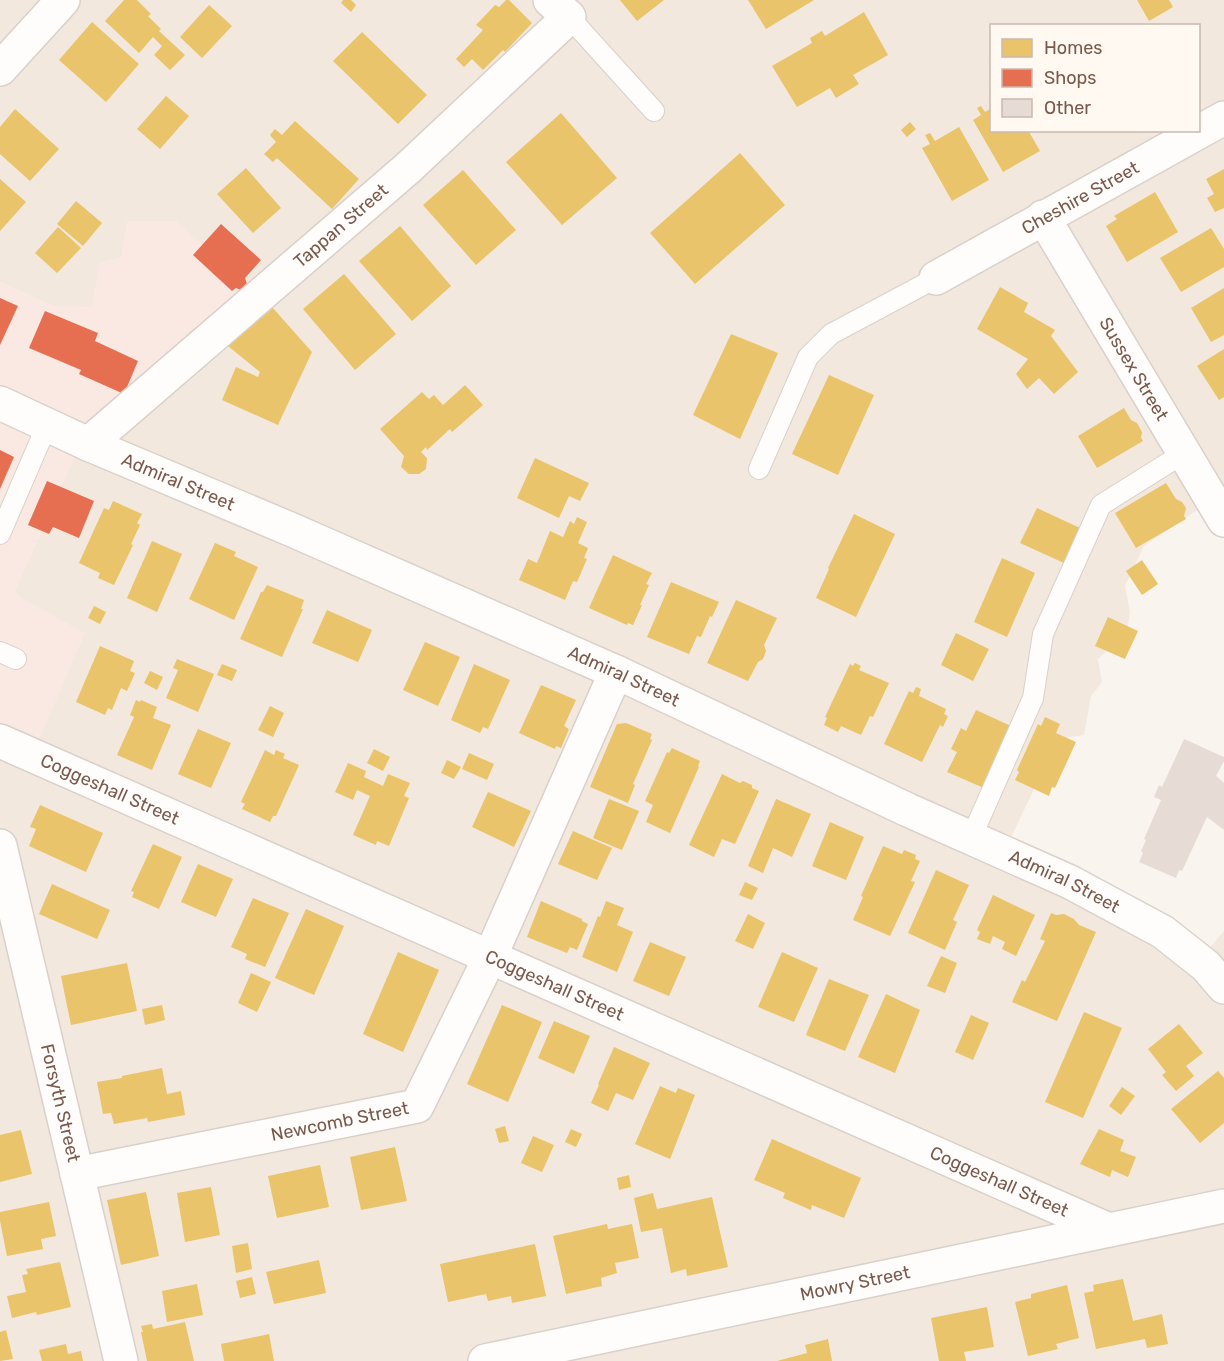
<svg xmlns="http://www.w3.org/2000/svg" width="1224" height="1361" font-family="Rubik,sans-serif">
<style>
.residential{fill:#f3e8dd;fill-rule:evenodd}
.commercial{fill:#f9e9e2}
.homes{fill:#e9c46a}
.shops{fill:#e76f51}
.building{fill:#e6dcd5}
.lines{fill:none;stroke-linecap:round;stroke-linejoin:round}
.service-casing{stroke:#d9d0ca;stroke-width:22}
.minor-casing{stroke:#d9d0ca;stroke-width:36}
.tertiary-casing{stroke:#d9d0ca;stroke-width:36}
.secondary-casing{stroke:#dad1cb;stroke-width:36}
.service{stroke:#fefdfc;stroke-width:20}
.minor{stroke:#fefdfc;stroke-width:33}
.tertiary{stroke:#fefdfc;stroke-width:33}
.secondary{stroke:#fefdfc;stroke-width:33}
.labels{text-anchor:middle;dominant-baseline:central;stroke-width:6;stroke-linejoin:round;paint-order:stroke}
.street-label{font-size:18px;fill:#7a594b;stroke:#fff9f1}
</style>
<rect width="100%" height="100%" fill="#f9f4ee"/>
<path class="residential" d="M0,0H1224V515L1212,500L1144,546L1125,586L1130,612L1127,632L1098,659L1102,682L1091,696L1084,735L1058,739L1003,854L1200,959L1224,931V1361H0V749L20,597L15,591L77,451L258,296L175,221H128L121,258L100,263L92,308L53,306L0,282ZM992,26H1198V130H992Z"/>
<path class="commercial" d="M128,221H176L258,295L77,452L15,591L20,597L85,633L30,761L0,749V282L53,306L92,307L100,263L121,258Z"/>
<g class="homes">
<path d="M124,0H137L151,14L148,16L161,29L159,31L185,55L170,70L154,55L162,46L153,37L139,53L105,21Z"/>
<path d="M343,0H351L356,5L351,12L341,3Z"/>
<path d="M506,0H509L532,23L505,52L503,50L483,70L472,59L464,67L456,59L483,30L476,25L495,5L499,7Z"/>
<path d="M620,0H664L637,21Z"/>
<path d="M748,0H814L766,29Z"/>
<path d="M1137,0H1169L1173,7L1149,21Z"/>
<path d="M209,5L232,26L202,58L180,37Z"/>
<path d="M864,12L888,55L853,75L859,84L836,98L830,88L797,107L772,66L812,43L810,38L822,31L825,36Z"/>
<path d="M92,22L139,64L106,102L59,60Z"/>
<path d="M362,32L427,95L398,124L333,61Z"/>
<path d="M166,96L189,116L160,149L137,129Z"/>
<path d="M981,106L985,112L992,108V130H1028L1040,151L1003,172L973,120L981,115L977,108Z"/>
<path d="M15,109L59,149L30,181L0,154V127Z"/>
<path d="M561,113L617,178L562,225L506,162Z"/>
<path d="M295,121L359,179L332,209L277,158L273,162L264,154L276,142L270,135L275,129L282,135Z"/>
<path d="M910,122L916,129L907,137L901,130Z"/>
<path d="M959,127L989,180L952,201L922,148L930,144L925,135L930,133L935,141Z"/>
<path d="M740,153L785,205L695,284L650,233Z"/>
<path d="M246,168L281,208L253,233L217,194Z"/>
<path d="M1224,169V208L1215,212L1207,198L1214,194L1206,179Z"/>
<path d="M463,170L516,230L476,265L423,205Z"/>
<path d="M0,179L26,202L0,231Z"/>
<path d="M1155,192L1178,232L1127,262L1106,226L1117,219L1114,216Z"/>
<path d="M76,201L102,223L83,246L57,224Z"/>
<path d="M400,226L451,286L412,321L359,261Z"/>
<path d="M58,227L81,248L57,273L35,253Z"/>
<path d="M1211,228L1224,249V267L1181,292L1160,258Z"/>
<path d="M344,274L396,334L355,370L303,309Z"/>
<path d="M1000,287L1028,303L1024,312L1055,330L1051,336L1078,372L1054,394L1039,378L1027,389L1016,374L1028,359L977,329Z"/>
<path d="M1224,288V335L1211,342L1191,308Z"/>
<path d="M272,307L312,352L278,425L222,400L236,367L258,377L260,372L228,346Z"/>
<path d="M731,334L778,353L740,439L693,415Z"/>
<path d="M1224,349V397L1219,400L1197,366Z"/>
<path d="M829,375L874,395L838,475L792,454Z"/>
<path d="M465,385L483,405L452,432L450,429L427,450L426,447L421,452L427,458L426,469L419,474H409L401,467L404,456L380,429L422,392L429,399L434,395L443,405Z"/>
<path d="M1124,408L1131,420L1137,423L1142,432L1141,438L1143,441L1097,468L1078,436Z"/>
<path d="M535,458L589,483L580,501L569,496L559,518L517,498Z"/>
<path d="M1166,483L1176,499L1182,502L1186,508L1184,516L1186,519L1136,548L1115,513Z"/>
<path d="M113,501L142,514L137,523L140,525L131,544L133,545L114,585L98,578L100,573L79,563L104,508L109,510Z"/>
<path d="M1037,508L1080,528L1064,563L1020,543Z"/>
<path d="M854,514L895,534L856,617L816,598L829,569L828,568Z"/>
<path d="M577,517L587,522L578,543L588,548L584,558L587,559L577,582L573,581L565,600L519,580L528,559L537,563L550,531L563,537L570,521L574,524Z"/>
<path d="M152,541L182,554L157,612L127,598Z"/>
<path d="M215,543L236,552L234,556L258,567L234,620L189,599Z"/>
<path d="M613,555L652,573L646,584L649,585L640,605H642L633,625L628,623L627,625L589,608Z"/>
<path d="M1002,558L1035,573L1007,637L974,622Z"/>
<path d="M1142,560L1158,584L1142,595L1126,571Z"/>
<path d="M671,582L719,602L712,617L710,616L701,637L697,636L689,654L647,637Z"/>
<path d="M267,585L304,600L301,609H303L282,657L240,639L261,592H263Z"/>
<path d="M736,600L777,618L764,645L766,651L763,659L758,662L748,681L707,663Z"/>
<path d="M94,606L106,612L100,624L88,618Z"/>
<path d="M327,610L372,630L358,662L312,643Z"/>
<path d="M1108,617L1138,631L1125,659L1095,646Z"/>
<path d="M956,633L989,649L973,681L941,665Z"/>
<path d="M425,642L460,657L438,706L403,690Z"/>
<path d="M100,646L134,661L130,671L135,673L127,691L121,688L112,710L108,708L105,715L76,702Z"/>
<path d="M177,659L214,674L198,712L166,698L178,670L173,668Z"/>
<path d="M855,663L861,666L859,670L889,683L873,717L870,716L861,735L841,726L838,732L824,725L827,718L825,717L850,664L853,666Z"/>
<path d="M222,664L237,670L232,681L217,675Z"/>
<path d="M474,664L510,680L488,729L483,727L480,733L451,720Z"/>
<path d="M150,671L163,677L157,690L144,683Z"/>
<path d="M541,685L576,700L564,726L569,729L561,748L556,746L555,749L519,733Z"/>
<path d="M916,687L921,689L919,696L946,709L944,714L948,716L943,727L940,725L922,762L884,744L909,691L913,693Z"/>
<path d="M136,700L140,702L141,700L157,707L153,718L171,725L152,770L117,755L134,717L130,715Z"/>
<path d="M270,706L284,713L273,737L258,730Z"/>
<path d="M976,710L1011,726L984,788L947,772L957,752L951,749L961,728L966,731Z"/>
<path d="M1045,717L1060,724L1056,733L1076,742L1055,788L1052,787L1049,796L1015,780L1019,772L1017,770L1038,724L1041,726Z"/>
<path d="M626,723L652,734L650,739L652,740L633,784L635,785L628,803L590,787L617,724Z"/>
<path d="M198,729L231,743L211,788L178,774Z"/>
<path d="M672,748L700,761L698,766L699,767L670,833L646,822L653,805L645,801L667,752L669,753Z"/>
<path d="M374,749L390,757L383,771L367,763Z"/>
<path d="M265,750L274,755L276,750L285,754L283,758L299,765L276,816H273L270,822L242,809L245,804L241,802Z"/>
<path d="M469,753L494,764L487,780L462,769Z"/>
<path d="M447,760L461,767L454,779L441,773Z"/>
<path d="M348,763L366,771L364,777L383,786L388,774L410,783L404,796L409,798L389,846L377,841L376,845L353,835L370,796L357,790L353,800L335,792Z"/>
<path d="M722,774L740,783L743,781L752,785V788L759,791L735,844L722,839L714,857L689,845Z"/>
<path d="M488,792L531,811L514,847L472,827Z"/>
<path d="M609,799L639,811L622,850L593,838Z"/>
<path d="M776,799L811,814L792,857L773,848L763,873L748,866Z"/>
<path d="M40,805L103,833L86,872L29,846L36,829L30,827Z"/>
<path d="M830,822L864,837L846,880L812,866Z"/>
<path d="M573,831L612,848L597,880L558,864Z"/>
<path d="M153,844L182,857L159,909L132,897L134,892L131,891Z"/>
<path d="M883,846L902,854L904,850L916,855L915,859L920,861L911,881L915,882L890,936L853,920L863,897L861,896Z"/>
<path d="M198,864L233,879L216,917L181,902Z"/>
<path d="M936,870L969,885L953,920L957,922L945,950L908,933Z"/>
<path d="M745,882L758,888L752,900L739,895Z"/>
<path d="M52,884L110,910L97,939L39,914Z"/>
<path d="M993,895L1035,915L1016,956L1002,949L1005,942L993,936L990,944L977,939L980,932L977,930Z"/>
<path d="M253,898L289,913L265,967L245,959L247,954L231,947Z"/>
<path d="M541,901L582,919V921L588,924L577,950L570,947L567,953L527,937Z"/>
<path d="M606,901L624,908L617,925L633,932L617,972L582,957L598,916L600,917Z"/>
<path d="M306,909L344,926L314,995L275,978Z"/>
<path d="M1051,913L1056,915L1064,914L1074,919L1079,925L1096,932L1057,1021L1012,1002L1022,980L1025,982L1045,941L1040,939Z"/>
<path d="M748,914L765,923L753,949L735,941Z"/>
<path d="M650,942L686,957L669,996L633,981Z"/>
<path d="M398,952L439,970L403,1052L363,1034Z"/>
<path d="M782,952L818,968L794,1022L758,1007Z"/>
<path d="M941,956L957,963L945,993L927,986Z"/>
<path d="M127,963L137,1011L71,1025L61,976Z"/>
<path d="M251,973L271,982L257,1012L238,1003Z"/>
<path d="M829,979L869,995L845,1051L806,1035Z"/>
<path d="M886,994L920,1010L895,1073L858,1057Z"/>
<path d="M162,1005L165,1020L145,1025L142,1009Z"/>
<path d="M502,1005L542,1022L508,1102L467,1084Z"/>
<path d="M1084,1012L1122,1028L1083,1118L1045,1102Z"/>
<path d="M971,1015L989,1023L973,1060L955,1052Z"/>
<path d="M554,1021L590,1036L574,1074L538,1058Z"/>
<path d="M1179,1024L1203,1053L1186,1066L1194,1076L1176,1091L1162,1075L1166,1072L1148,1049Z"/>
<path d="M614,1047L650,1063L633,1100L616,1093L608,1111L591,1103L599,1085L598,1084Z"/>
<path d="M162,1068L167,1094L181,1091L185,1115L148,1122L147,1118L114,1124L111,1113L103,1114L97,1082L122,1078V1076Z"/>
<path d="M1218,1071L1224,1078V1123L1200,1143L1171,1109Z"/>
<path d="M660,1086L676,1093L678,1088L695,1095L670,1159L635,1144Z"/>
<path d="M1122,1087L1135,1096L1121,1115L1109,1106Z"/>
<path d="M505,1126L509,1141L499,1143L495,1129Z"/>
<path d="M571,1129L582,1134L576,1147L565,1142Z"/>
<path d="M1099,1129L1124,1140L1120,1151L1136,1157L1128,1177L1112,1170L1110,1177L1080,1164Z"/>
<path d="M21,1130L32,1174L0,1182V1135Z"/>
<path d="M533,1136L554,1145L542,1172L521,1163Z"/>
<path d="M772,1139L861,1178L844,1218L812,1205L811,1210L783,1198L785,1193L754,1180Z"/>
<path d="M395,1147L407,1201L361,1210L350,1157Z"/>
<path d="M320,1165L329,1207L277,1218L268,1176Z"/>
<path d="M629,1175L631,1187L619,1190L617,1178Z"/>
<path d="M211,1187L220,1235L185,1242L177,1193Z"/>
<path d="M146,1192L159,1256L121,1265L107,1200Z"/>
<path d="M653,1193L657,1209L712,1197L728,1267L687,1276L686,1269L671,1273L662,1228L641,1232L634,1198Z"/>
<path d="M49,1202L56,1236L41,1239L43,1249L7,1256L0,1221V1212Z"/>
<path d="M607,1224L608,1229L632,1224L639,1258L615,1263L617,1273L601,1278L602,1286L566,1294L553,1236Z"/>
<path d="M248,1243L252,1269L236,1273L232,1246Z"/>
<path d="M535,1244L546,1296L512,1303L511,1296L488,1301L486,1294L448,1302L440,1264Z"/>
<path d="M319,1260L326,1293L274,1304L266,1272Z"/>
<path d="M60,1262L71,1307L37,1315L36,1312L12,1318L7,1296L26,1292L22,1275L28,1274L26,1269Z"/>
<path d="M252,1277L256,1294L240,1298L236,1281Z"/>
<path d="M1123,1279L1133,1321L1162,1314L1168,1344L1147,1348L1145,1339L1096,1349L1084,1293L1094,1291L1093,1285Z"/>
<path d="M197,1284L203,1315L167,1322L162,1291Z"/>
<path d="M1067,1285L1079,1338L1056,1344L1058,1349L1028,1356L1015,1302L1031,1298V1294Z"/>
<path d="M987,1307L994,1347L964,1352L966,1361H939L931,1318Z"/>
<path d="M185,1322L194,1361H147L141,1332H143L141,1326L152,1324L153,1329Z"/>
<path d="M6,1330L13,1359L0,1361V1332Z"/>
<path d="M269,1334L274,1361H224L221,1344Z"/>
<path d="M828,1339L832,1361H777L807,1353L805,1345Z"/>
<path d="M66,1344L68,1354L81,1351L83,1361H42L39,1350Z"/>
</g>
<g class="shops">
<path d="M221,224L261,260L245,278L247,284L241,290L236,288L232,291L193,255Z"/>
<path d="M0,298L18,306L0,345Z"/>
<path d="M45,311L98,333L95,341L138,361L124,394L79,374L81,370L29,348Z"/>
<path d="M0,450L14,457L0,489Z"/>
<path d="M47,481L94,501L79,538L53,527L49,534L28,525Z"/>
</g>
<path class="building" d="M1184,739L1224,757V761L1216,776L1224,783V830L1207,817L1182,871L1179,870L1176,878L1139,862L1143,853L1141,851L1146,840L1144,839L1161,800L1154,797L1159,785L1162,787Z"/>
<g class="lines">
<g class="service-casing">
<g id="service">
<path d="M569,17L654,111"/>
<path d="M759,469L808,357L831,334L936,278"/>
<path d="M0,534L47,425"/>
<path d="M0,652L16,659"/>
<path d="M971,838L1033,698L1043,634L1101,505L1184,453"/>
</g>
</g>
<g class="minor-casing">
<g id="minor">
<path id="s1" d="M1043,217L1224,520"/>
<path id="s2" d="M936,278L1224,118"/>
<path id="s3" d="M88,444L408,168L569,17L550,0"/>
<path id="s4" d="M0,741L1109,1230"/>
<path id="s5" d="M0,846L121,1361"/>
<path id="s6" d="M77,1174L417,1106L490,957L616,672"/>
<path id="s7" d="M485,1361L1224,1206"/>
</g>
</g>
<g class="tertiary-casing">
<path id="tertiary" d="M0,69L63,0"/>
</g>
<g class="secondary-casing">
<g id="secondary">
<path id="s8" d="M0,403L88,444L290,529L616,672L908,810L1070,882L1163,932L1206,966L1224,987"/>
</g>
</g>
<use href="#service" class="service"/>
<use href="#minor" class="minor"/>
<use href="#tertiary" class="tertiary"/>
<use href="#secondary" class="secondary"/>
</g>
<g class="labels">
<g class="street-label">
<text stroke="none"><textPath href="#s2" startOffset="165">Cheshire Street</textPath></text>
<text stroke="none"><textPath href="#s3" startOffset="334">Tappan Street</textPath></text>
<text stroke="none"><textPath href="#s1" startOffset="177">Sussex Street</textPath></text>
<text stroke="none"><textPath href="#s8" startOffset="195">Admiral Street</textPath></text>
<text stroke="none"><textPath href="#s8" startOffset="681">Admiral Street</textPath></text>
<text stroke="none"><textPath href="#s4" startOffset="120">Coggeshall Street</textPath></text>
<text stroke="none"><textPath href="#s8" startOffset="1167">Admiral Street</textPath></text>
<text stroke="none"><textPath href="#s4" startOffset="606">Coggeshall Street</textPath></text>
<text stroke="none"><textPath href="#s5" startOffset="264">Forsyth Street</textPath></text>
<text stroke="none"><textPath href="#s6" startOffset="268">Newcomb Street</textPath></text>
<text stroke="none"><textPath href="#s4" startOffset="1092">Coggeshall Street</textPath></text>
<text stroke="none"><textPath href="#s7" startOffset="378">Mowry Street</textPath></text>
</g>
</g>
<rect x="990" y="24" width="210" height="108" fill="#fff9f1" stroke="#cab9af" stroke-width="1.5"/>
<rect x="1002" y="39" width="30" height="18" fill="#e9c46a" stroke="#cab9af" stroke-width="1.5"/>
<text x="1044" y="54" font-size="18" fill="#7a594b">Homes</text>
<rect x="1002" y="69" width="30" height="18" fill="#e76f51" stroke="#cab9af" stroke-width="1.5"/>
<text x="1044" y="84" font-size="18" fill="#7a594b">Shops</text>
<rect x="1002" y="99" width="30" height="18" fill="#e6dcd5" stroke="#cab9af" stroke-width="1.5"/>
<text x="1044" y="114" font-size="18" fill="#7a594b">Other</text>
</svg>
